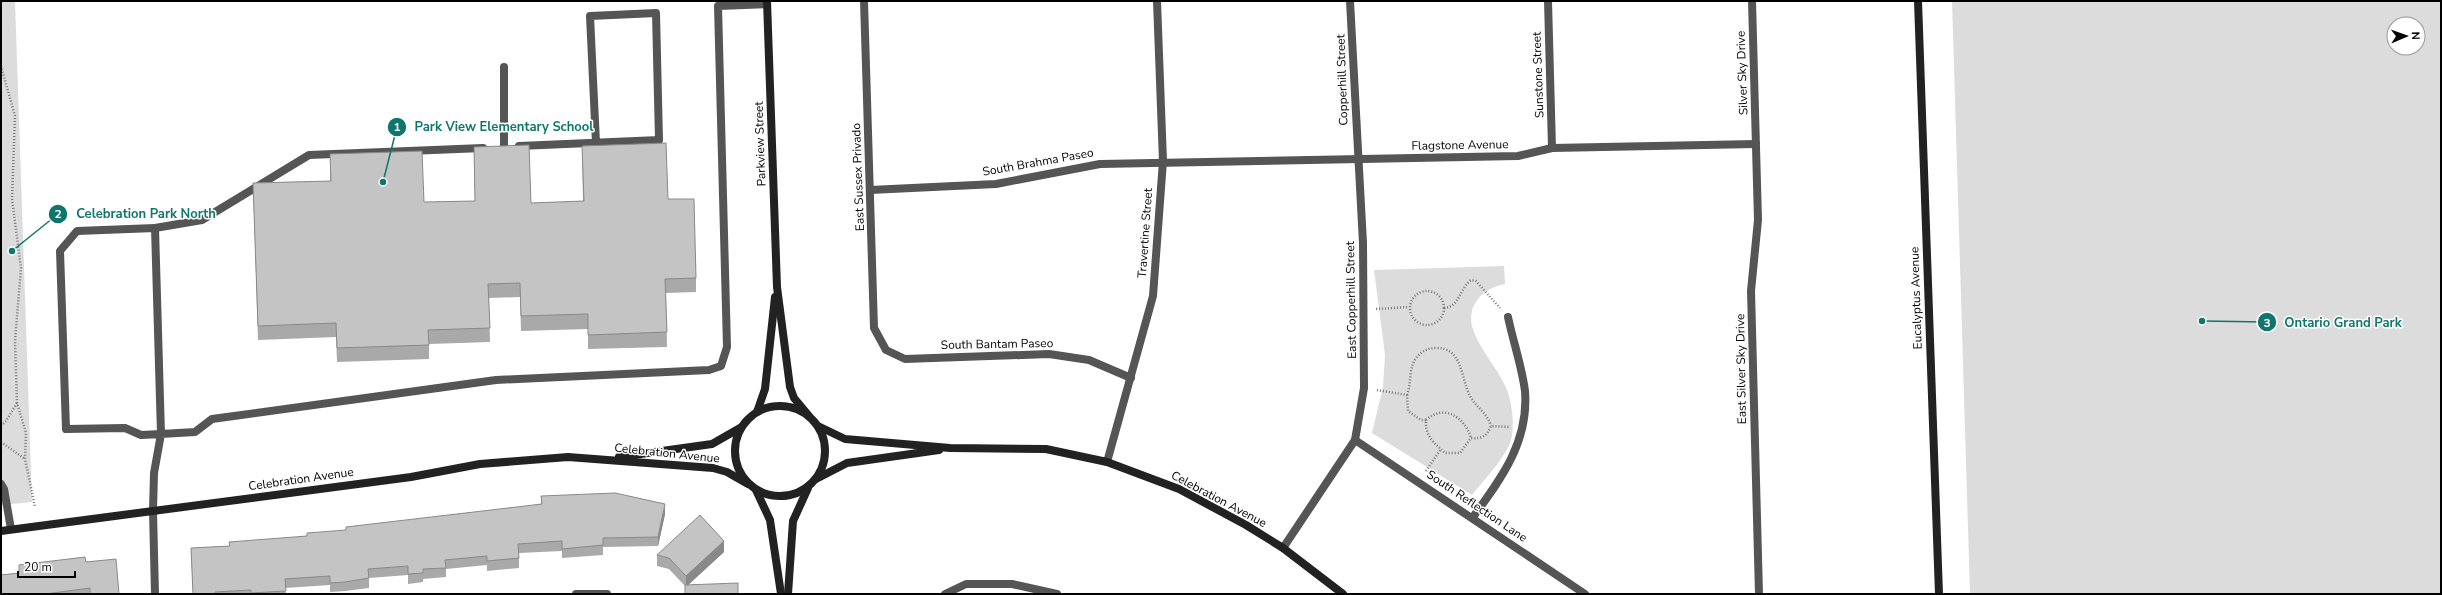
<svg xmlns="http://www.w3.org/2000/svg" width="2442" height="595" font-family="'Nunito Sans',sans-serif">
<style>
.green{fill:#dcdcdc;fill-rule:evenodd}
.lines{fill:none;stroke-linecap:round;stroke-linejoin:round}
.path{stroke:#777;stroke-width:2.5;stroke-dasharray:1 2;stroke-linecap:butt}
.lane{stroke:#555;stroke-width:8}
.street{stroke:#555;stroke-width:8}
.secondary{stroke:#222;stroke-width:8}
.wall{fill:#a9a9a9}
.shaded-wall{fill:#898989}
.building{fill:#c4c4c4;stroke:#898989}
.labels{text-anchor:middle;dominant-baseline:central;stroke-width:3;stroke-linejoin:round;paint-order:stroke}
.street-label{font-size:12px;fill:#000;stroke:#fff}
.leader{fill:none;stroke:#0f766e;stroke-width:1.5}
.callout-dot{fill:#0f766e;stroke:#fff;stroke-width:1.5}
.mark-label{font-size:12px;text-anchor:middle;font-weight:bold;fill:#fff}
.callout-label{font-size:13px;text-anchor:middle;font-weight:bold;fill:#0f766e;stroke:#fff;stroke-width:3;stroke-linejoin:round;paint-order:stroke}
</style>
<rect width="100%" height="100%" fill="#fff"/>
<g class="green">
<path d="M1,1H15L32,502L1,505Z"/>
<path d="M1952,1H2441V594H1970ZM2394,24H2418V48H2394Z"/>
<path d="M1504,266L1505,284C1482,288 1464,307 1474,332C1481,351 1499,370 1507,390C1512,404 1514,420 1512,435C1511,452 1483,481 1472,495L1372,433L1383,387L1385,355L1374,270Z"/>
</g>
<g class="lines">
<g class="path">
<path d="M1,66L15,116L12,199L21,268L15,341L17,403L26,433L25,459L35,507"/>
<circle cx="1427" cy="308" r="17"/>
<path d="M1444,308C1460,307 1459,289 1471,280L1476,281L1500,308"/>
<path d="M1376,309L1409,307"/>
<path d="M1377,390L1407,395L1408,411L1421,420H1426C1425,433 1431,441 1441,449"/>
<path d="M1407,395C1412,382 1408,367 1417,357C1422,351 1428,348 1436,348C1462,347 1461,377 1469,394C1475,407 1487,412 1491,426"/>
<path d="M1426,420C1445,403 1465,418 1471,438"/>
<path d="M1,426L6,421L17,403"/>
<path d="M1,442L25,459"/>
<path d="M1426,471L1441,449L1445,453H1460L1471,438C1482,439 1487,436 1491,426L1510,427"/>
</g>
<g class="lane">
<path d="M519,146L659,140L656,13L590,16L596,143"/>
<path d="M504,147V67"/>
<path d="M155,228L202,220L309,155L483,148"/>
<path d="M1,484L4,489L11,529"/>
<path d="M153,511L154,473L161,434L141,435L125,428L66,429L60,251L77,231L155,228L161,434L195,432L212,419L496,380L709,370L721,366L727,347L718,6L767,4"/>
</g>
<g class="street">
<path d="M864,1L874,328L886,350L905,359L1049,354L1089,360L1131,378"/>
<path d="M1548,1L1552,148"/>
<path d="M1752,1L1758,220L1751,291L1759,594"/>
<path d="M870,190L996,184L1100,164L1518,156L1552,148L1756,144"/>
<path d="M1355,440L1585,594"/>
<path d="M1107,462L1153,296L1163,161L1157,1"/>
<path d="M153,511L155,594"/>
<path d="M1473,517C1501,479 1529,442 1525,391C1522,367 1513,341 1508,317"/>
<path d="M1283,548L1355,440L1364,388L1363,243L1350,1"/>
<path d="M576,594H607"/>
<path d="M945,594L966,584H1012L1057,594"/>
</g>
<g class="secondary">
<path d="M767,1L777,287L790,387L794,398L809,416"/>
<path d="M1918,1L1939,594"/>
<circle cx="780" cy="451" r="45"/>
<path d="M757,412L765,389L775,297"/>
<path d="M818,426L845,439L950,448L1046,449L1107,462L1179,489L1246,525L1283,548L1343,594"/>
<path d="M619,457L712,444L740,428"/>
<path d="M816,479L847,463L939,450"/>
<path d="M756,490L770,520L781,594"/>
<path d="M1,531L411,477L480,464L568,457L713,468L727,472L748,484"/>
<path d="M788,594L793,521L808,488"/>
</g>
</g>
<g class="wall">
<path d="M582,146L668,199L696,278V292L666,293L667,347L588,349V329L521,331L520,297L489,298L490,342L429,344V359L337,362L336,337L258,340L253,183L330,181V154L424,202L475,201L474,147L531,203L583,201Z"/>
<path d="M541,496L665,514L658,546L603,547V555L562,558V551L519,553V568L487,571V565L446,569V577L423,579V582L408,584V575L369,578V588L345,591L330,592V585L285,588L286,594H193L191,548L229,546L541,504Z"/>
<path d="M724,552L688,585L738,594H685V586L669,569L657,566V555Z"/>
<path d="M86,562L119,594H1L19,573V565Z"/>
</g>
<g class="shaded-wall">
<path d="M665,504V514L658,546V537Z"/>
<path d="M724,541V552L686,587V576Z"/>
</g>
<g class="building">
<path d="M666,143L668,199H694L696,278L665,279L667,332L588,335V314L521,316L520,283L488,284L490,328L428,330L429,345L337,348L336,323L258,326L253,183L331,181L330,154L422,151L424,202L475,201L474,147L529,145L531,203L584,201L582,146Z"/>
<path d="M615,493L665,504L658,537L603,538V545L562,549V541L518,544L519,558L487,561V556L445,560L446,568L423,569V573L408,574V566L368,569L369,578L345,582L330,583V576L285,579L286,591L251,593V590L215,592V594H193L191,548L230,546L229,542L307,536V533L346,530V527L542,504L541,496Z"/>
<path d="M700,515L724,541L686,576L669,558L657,555Z"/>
<path d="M85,557L86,562L116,559L119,594H90V588L45,594H1V575L19,573V565Z"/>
<path d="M738,583V594H685V585Z"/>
</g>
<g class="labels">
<g class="street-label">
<text transform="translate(1742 73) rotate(-92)">Silver Sky Drive</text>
<text transform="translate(1538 75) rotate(-92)">Sunstone Street</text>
<text transform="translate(1342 80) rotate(-92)">Copperhill Street</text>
<text transform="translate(760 144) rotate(-92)">Parkview Street</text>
<text transform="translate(1460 145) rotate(-1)">Flagstone Avenue</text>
<text transform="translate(1038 162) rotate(-10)">South Brahma Paseo</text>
<text transform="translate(858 177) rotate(-92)">East Sussex Privado</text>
<text transform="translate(1145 233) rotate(-86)">Travertine Street</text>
<text transform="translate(1916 298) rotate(-92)">Eucalyptus Avenue</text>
<text transform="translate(1351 300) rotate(-91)">East Copperhill Street</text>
<text transform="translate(997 344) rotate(-1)">South Bantam Paseo</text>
<text transform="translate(1741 369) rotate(-91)">East Silver Sky Drive</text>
<text transform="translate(667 453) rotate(6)">Celebration Avenue</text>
<text transform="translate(301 479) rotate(-8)">Celebration Avenue</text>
<text transform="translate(1219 499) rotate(28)">Celebration Avenue</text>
<text transform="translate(1477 506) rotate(34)">South Reflection Lane</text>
</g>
</g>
<path class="leader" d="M383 182L397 127M12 251L58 214M2202 321L2267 322"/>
<g class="callout-dot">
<circle cx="383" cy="182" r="4"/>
<circle cx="12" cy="251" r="4"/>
<circle cx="2202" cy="321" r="4"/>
<circle cx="397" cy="127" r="10"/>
<circle cx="58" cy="214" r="10"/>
<circle cx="2267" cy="322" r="10"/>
</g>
<g class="mark-label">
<text x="397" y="131">1</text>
<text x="58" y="218">2</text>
<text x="2267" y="327">3</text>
</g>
<g class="callout-label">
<text x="504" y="131">Park View Elementary School</text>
<text x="146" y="218">Celebration Park North</text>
<text x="2343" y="327">Ontario Grand Park</text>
</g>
<rect width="2442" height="595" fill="none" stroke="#000000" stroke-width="4"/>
<g transform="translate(2406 36) rotate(88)"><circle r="19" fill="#ffffff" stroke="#999999"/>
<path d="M0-3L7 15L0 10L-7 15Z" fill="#000000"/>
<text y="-6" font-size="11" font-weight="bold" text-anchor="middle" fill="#000000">N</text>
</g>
<path d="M18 571v6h57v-6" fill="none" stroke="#000000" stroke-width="2"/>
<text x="24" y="571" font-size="12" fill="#000000" stroke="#ffffff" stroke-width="3" paint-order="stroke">20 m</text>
</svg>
